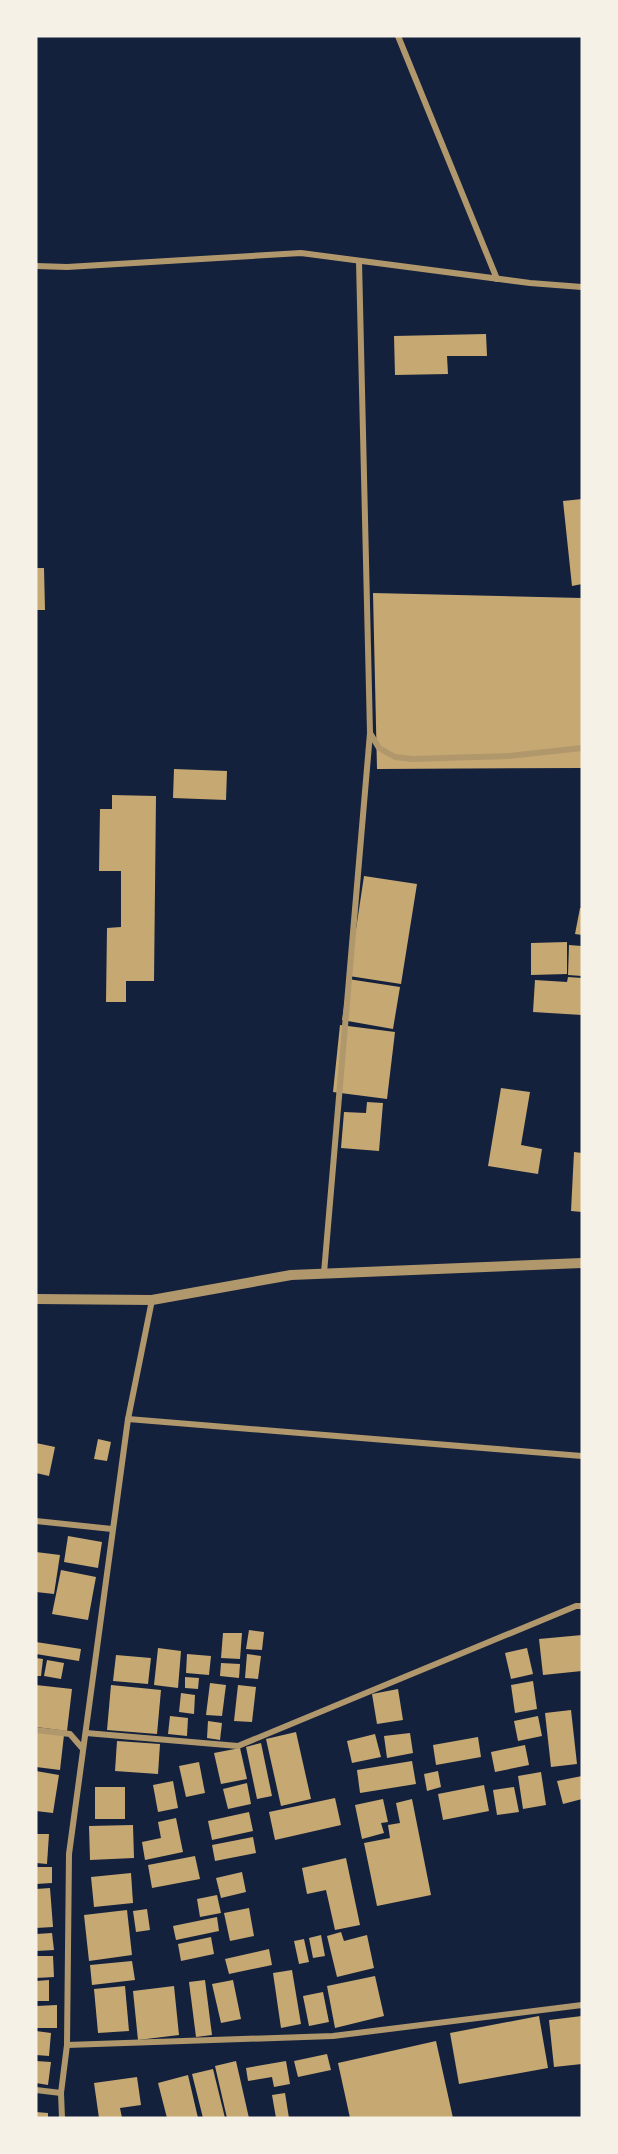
<svg xmlns="http://www.w3.org/2000/svg" width="618" height="2154" font-family="'Sofia Sans Condensed',sans-serif">
<style>
.building{fill:#c6a872}
.lines{fill:none;stroke-linecap:round;stroke-linejoin:round}
.minor{stroke:#b1986c;stroke-width:6}
.tertiary{stroke:#b1986c;stroke-width:10}
</style>
<rect width="100%" height="100%" fill="#14213d"/>
<g class="building">
<path d="M486,334L487,356H447L448,374L395,375L394,336Z"/>
<path d="M582,499V584L572,586L563,501Z"/>
<path d="M36,568H44L45,610H36Z"/>
<path d="M373,593L582,598V768L377,769Z"/>
<path d="M174,769L227,771L226,800L173,798Z"/>
<path d="M112,795L156,796L154,981H126V1002H106L107,928L121,927V871H99L100,809H112Z"/>
<path d="M364,876L417,884L401,984L349,976Z"/>
<path d="M580,908H582V935L575,934Z"/>
<path d="M567,942V974L531,975V943Z"/>
<path d="M569,945L582,946V976L568,975Z"/>
<path d="M568,977L582,978V1015L533,1012L535,980L567,982Z"/>
<path d="M348,979L400,987L393,1029L342,1020Z"/>
<path d="M340,1025L395,1032L387,1099L333,1092Z"/>
<path d="M501,1088L530,1092L521,1145L542,1149L538,1174L488,1166Z"/>
<path d="M367,1102L383,1103L379,1151L341,1148L344,1112L366,1113Z"/>
<path d="M574,1152L582,1153V1212L571,1211Z"/>
<path d="M98,1439L111,1442L107,1461L94,1459Z"/>
<path d="M36,1443L55,1447L49,1476L36,1473Z"/>
<path d="M68,1536L102,1542L98,1568L64,1562Z"/>
<path d="M36,1552L60,1555L54,1594L36,1592Z"/>
<path d="M61,1570L96,1577L88,1620L52,1614Z"/>
<path d="M249,1630L264,1632L262,1650L246,1649Z"/>
<path d="M223,1633H242L240,1659L221,1658Z"/>
<path d="M582,1635V1671L543,1675L539,1639Z"/>
<path d="M36,1642L81,1649L79,1661L36,1654Z"/>
<path d="M158,1648L181,1651L178,1688L154,1685Z"/>
<path d="M527,1648L533,1674L511,1679L505,1653Z"/>
<path d="M187,1654L211,1656L209,1675L186,1673Z"/>
<path d="M247,1654L261,1656L258,1679L245,1678Z"/>
<path d="M116,1655L151,1658L148,1684L113,1681Z"/>
<path d="M36,1658L43,1659L41,1676H36Z"/>
<path d="M47,1660L64,1663L61,1679L44,1676Z"/>
<path d="M221,1663L240,1664L239,1678L220,1676Z"/>
<path d="M185,1677L199,1678L198,1689L185,1688Z"/>
<path d="M533,1681L537,1709L515,1713L511,1685Z"/>
<path d="M210,1683L226,1685L222,1716L206,1715Z"/>
<path d="M36,1685L72,1689L67,1731L36,1727Z"/>
<path d="M111,1685L161,1690L157,1734L107,1730Z"/>
<path d="M238,1685L256,1687L252,1722L234,1721Z"/>
<path d="M398,1689L403,1720L377,1724L372,1694Z"/>
<path d="M181,1693L195,1695L194,1714L179,1712Z"/>
<path d="M571,1710L577,1764L551,1767L545,1713Z"/>
<path d="M170,1716L188,1718L187,1736L168,1734Z"/>
<path d="M538,1716L542,1736L518,1741L514,1721Z"/>
<path d="M208,1721L222,1723L220,1740L207,1738Z"/>
<path d="M36,1731L64,1735L60,1770L36,1767Z"/>
<path d="M296,1732L311,1799L281,1806L266,1739Z"/>
<path d="M410,1733L413,1753L387,1758L384,1736Z"/>
<path d="M375,1734L381,1757L352,1763L347,1741Z"/>
<path d="M478,1737L481,1757L436,1765L433,1745Z"/>
<path d="M117,1741L160,1744L158,1774L115,1771Z"/>
<path d="M261,1743L272,1796L257,1799L246,1747Z"/>
<path d="M525,1745L529,1765L495,1772L491,1752Z"/>
<path d="M240,1748L247,1779L221,1784L214,1753Z"/>
<path d="M412,1761L416,1784L360,1793L357,1770Z"/>
<path d="M199,1762L205,1793L186,1797L179,1766Z"/>
<path d="M36,1771L59,1775L53,1813L36,1811Z"/>
<path d="M438,1771L441,1787L427,1791L424,1774Z"/>
<path d="M541,1772L546,1805L523,1809L518,1776Z"/>
<path d="M582,1776V1799L563,1804L557,1781Z"/>
<path d="M173,1781L178,1808L158,1812L153,1785Z"/>
<path d="M247,1783L251,1804L228,1809L223,1789Z"/>
<path d="M484,1785L489,1811L443,1820L438,1794Z"/>
<rect x="95" y="1787" width="30" height="32"/>
<path d="M514,1787L519,1812L497,1815L493,1790Z"/>
<path d="M335,1798L341,1825L275,1840L269,1812Z"/>
<path d="M383,1799L388,1822L381,1823L384,1833L362,1839L355,1805Z"/>
<path d="M412,1799L431,1895L377,1906L364,1843L390,1838L388,1825L400,1823L396,1803Z"/>
<path d="M249,1812L253,1831L212,1840L208,1821Z"/>
<path d="M176,1818L183,1852L145,1860L142,1842L161,1838L158,1822Z"/>
<path d="M133,1825L134,1858L90,1860L89,1826Z"/>
<path d="M36,1834H49L47,1864L36,1863Z"/>
<path d="M253,1837L256,1853L215,1861L212,1845Z"/>
<path d="M195,1856L200,1879L152,1888L148,1865Z"/>
<path d="M346,1858L360,1925L335,1930L326,1890L307,1894L302,1868Z"/>
<path d="M36,1867H52V1883L36,1884Z"/>
<path d="M242,1872L246,1892L221,1898L216,1878Z"/>
<path d="M131,1873L133,1903L94,1907L91,1877Z"/>
<path d="M50,1888L53,1927L36,1928V1889Z"/>
<path d="M217,1895L221,1913L200,1917L197,1899Z"/>
<path d="M249,1908L254,1936L230,1941L224,1913Z"/>
<path d="M147,1909L150,1930L136,1932L133,1911Z"/>
<path d="M127,1910L132,1955L89,1961L84,1915Z"/>
<path d="M217,1917L219,1931L176,1940L173,1926Z"/>
<path d="M341,1932L344,1941L367,1935L374,1968L337,1977L327,1936Z"/>
<path d="M52,1933L54,1950L36,1951V1934Z"/>
<path d="M321,1935L325,1956L313,1958L309,1938Z"/>
<path d="M211,1937L214,1954L181,1961L178,1944Z"/>
<path d="M304,1939L309,1962L299,1964L294,1941Z"/>
<path d="M269,1949L272,1965L229,1974L225,1959Z"/>
<path d="M36,1956H53L54,1977L36,1978Z"/>
<path d="M132,1961L135,1980L92,1985L90,1965Z"/>
<path d="M292,1970L301,2024L281,2028L273,1973Z"/>
<path d="M375,1976L384,2016L335,2028L327,1986Z"/>
<path d="M49,1980V2001H36V1981Z"/>
<path d="M205,1980L212,2035L196,2037L189,1982Z"/>
<path d="M233,1980L241,2019L221,2023L212,1984Z"/>
<path d="M125,1986L129,2031L98,2033L94,1989Z"/>
<path d="M174,1986L179,2035L138,2040L133,1991Z"/>
<path d="M323,1992L329,2022L309,2026L303,1996Z"/>
<path d="M57,2005V2028H36V2006Z"/>
<path d="M539,2016L548,2068L459,2084L450,2033Z"/>
<path d="M582,2016V2064L554,2067L549,2020Z"/>
<path d="M36,2031L51,2033L49,2056L36,2055Z"/>
<path d="M436,2041L453,2118H350L338,2063Z"/>
<path d="M327,2054L331,2070L298,2077L294,2061Z"/>
<path d="M36,2061L51,2062L48,2085L36,2083Z"/>
<path d="M236,2061L249,2118H227L215,2066Z"/>
<path d="M286,2061L290,2084L274,2087L272,2077L248,2081L246,2068Z"/>
<path d="M213,2069L225,2118H203L192,2074Z"/>
<path d="M188,2075L198,2118H167L158,2083Z"/>
<path d="M137,2077L141,2105L120,2108L122,2118H99L94,2083Z"/>
<path d="M285,2093L289,2118H276L272,2095Z"/>
<path d="M36,2112L48,2113V2118H36Z"/>
</g>
<g class="lines">
<g class="minor">
<path d="M398,36L497,279"/>
<path d="M359,261L370,733L379,748L395,757L412,759L509,756L582,748"/>
<path d="M36,266L67,267L301,253L530,283L582,287"/>
<path d="M324,1273L370,733"/>
<path d="M128,1419L582,1456"/>
<path d="M36,1521L112,1529"/>
<path d="M36,1730L70,1734L83,1749"/>
<path d="M86,1733L238,1746L576,1606H582"/>
<path d="M67,2045L333,2036L582,2005"/>
<path d="M36,2090L61,2093"/>
<path d="M62,2118L61,2093L67,2045L69,1854L128,1419L152,1300"/>
</g>
<path class="tertiary" d="M36,1299L152,1300L291,1275L582,1263"/>
</g>
<rect width="618" height="2154" fill="none" stroke="#f6f1e7" stroke-width="75"/>
</svg>
